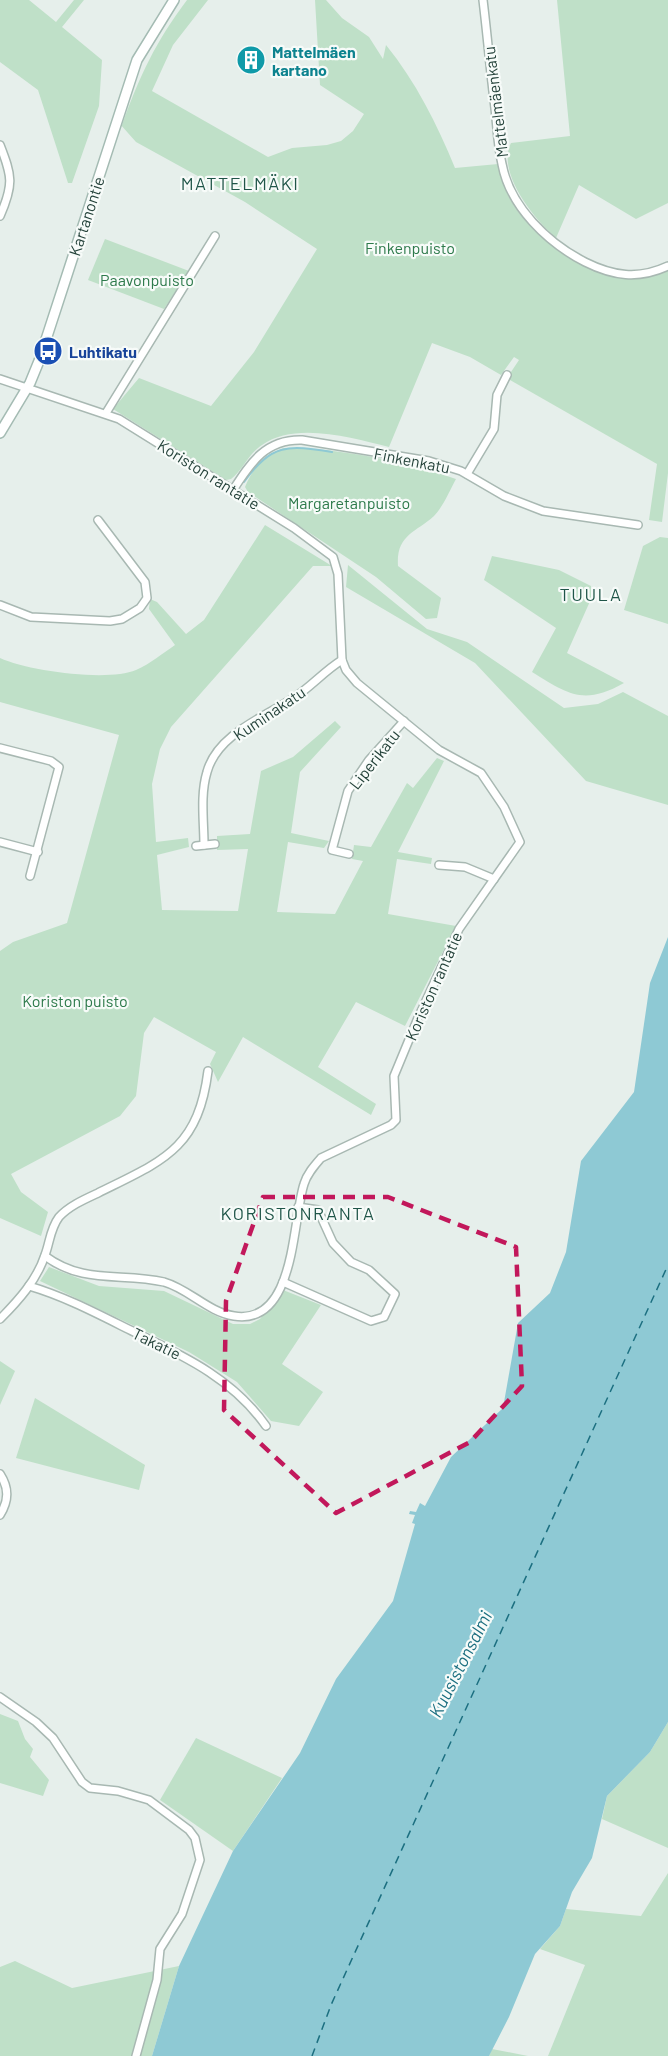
<svg xmlns="http://www.w3.org/2000/svg" width="668" height="2056" font-family="Barlow,sans-serif">
<style>
.green{fill:#bfe0c8}
.water{fill:#8ec9d4}
.lines{fill:none;stroke-linecap:round;stroke-linejoin:round}
.stream{stroke:#8ec9d4;stroke-width:2}
.ferry{stroke:#1c6f80;stroke-width:1.5;stroke-dasharray:8 6;stroke-linecap:butt}
.street-casing{stroke:#a8b8b2;stroke-width:10}
.secondary-casing{stroke:#a4bbb3;stroke-width:12}
.street{stroke:#fff;stroke-width:7}
.secondary{stroke:#fff;stroke-width:9}
.marked{fill:none;stroke:#c2185b;stroke-width:4.5;stroke-dasharray:12 8;stroke-linejoin:round}
.labels{text-anchor:middle;dominant-baseline:central;stroke-width:4.5;stroke-linejoin:round;paint-order:stroke}
.culture-label{font-size:16px;font-weight:bold;fill:#0d838f;stroke:#f7fbf9;text-anchor:start}
.street-label{font-size:16px;fill:#24423a;stroke:#f7fbf9}
.park-label{font-size:16px;fill:#2d7a4b;stroke:#f7fbf9}
.transit-label{font-size:16px;font-weight:bold;fill:#164399;stroke:#f7fbf9;text-anchor:start}
.neighbourhood-label{font-size:18px;letter-spacing:1.5px;fill:#1f5548;stroke:#f7fbf9}
.water-label{font-size:18px;font-style:italic;fill:#1c6f80;stroke:#f7fbf9}
</style>
<rect width="100%" height="100%" fill="#e6efeb"/>
<g class="green">
<path d="M0,0H29L56,22L74,0H84L62,27L102,60L99,106L72,183H68L38,90L0,62Z"/>
<path d="M187,0H208L173,45L152,91L268,157L292,148L327,145L341,141L353,131L364,114L320,85L315,0H326L342,18L369,37L383,59L386,45C416,82 437,124 455,168L498,164C502,176 504,188 510,199C528,233 580,272 619,278C635,281 653,276 668,270V473L662,522L649,520L657,464L510,380L511,372L519,360L514,357L501,375L470,357L432,343L389,447C353,438 295,421 262,445C248,454 243,470 231,479L226,480L113,409L139,378L211,406L254,352L317,249L245,202L136,142L120,124L122,125C139,77 156,41 187,0Z"/>
<path d="M557,0H668V203L636,219L579,185L556,238C535,220 496,173 511,143L570,136Z"/>
<path d="M105,239L189,271L164,309L88,280Z"/>
<path d="M284,448C334,447 408,462 456,479C450,490 443,507 434,516C415,533 396,535 398,566L441,598L437,618L426,619L376,577L248,492L245,487C253,468 264,455 284,448Z"/>
<path d="M265,525L332,566H313L171,727L160,749L152,784L156,842L188,838L189,847L157,855L162,910L238,911L248,849L217,850V836L250,834L261,771L293,757L335,721L341,727L300,772L291,833L329,841L324,848L288,842L277,912L335,914L363,861L352,859L354,845L371,847L407,783L413,788L437,758L444,761L398,852L432,858L431,864L397,859L388,914L456,926L405,1026L356,1002L318,1067L376,1104L371,1115L243,1037L218,1082L210,1064L216,1052L154,1017L144,1033L136,1096L120,1116L11,1174L21,1192L48,1212L41,1236L0,1218V951L13,942L67,923L119,735L0,702V658C28,671 108,682 136,670C150,664 163,653 175,645L149,609L150,599L157,602L186,634L204,620Z"/>
<path d="M660,537L668,538V624L624,610L643,546Z"/>
<path d="M492,556L559,570L591,586V599L567,653L624,683C583,706 568,694 532,672L556,628L484,580Z"/>
<path d="M348,565L427,629L467,642L564,708L598,704L623,692L668,716V805L586,781L475,663L346,587Z"/>
<path d="M49,1267L99,1286L164,1291L233,1324H250L260,1319L283,1290L321,1305L282,1364L323,1392L299,1426L271,1421L237,1382L189,1352L40,1281Z"/>
<path d="M0,1361L15,1371L0,1405Z"/>
<path d="M35,1398L145,1465L139,1490L16,1458Z"/>
<path d="M0,1714L18,1721L25,1739L33,1749L30,1757L49,1780L43,1796L0,1783Z"/>
<path d="M668,1722V1848L602,1819L607,1796L650,1752Z"/>
<path d="M196,1738L282,1778L233,1851L160,1800Z"/>
<path d="M668,1873V2056H548L585,1965L540,1949L560,1926L566,1909L641,1916Z"/>
<path d="M15,1961L72,1988L179,1966L152,2056H0V1967Z"/>
<path d="M492,2049L528,2056H489Z"/>
</g>
<path class="water" d="M668,937V1722L650,1752L607,1796L592,1858L572,1892L560,1926L535,1954L509,2017L489,2056H152L179,1966L233,1851L300,1753L336,1679L393,1601L415,1524L412,1523L415,1515L409,1514L410,1511L416,1512L420,1503L425,1506L451,1457L503,1408L518,1323L550,1293L566,1252L581,1161L634,1092L650,983Z"/>
<g class="lines">
<path class="stream" d="M244,482C272,443 288,445 332,452"/>
<path class="ferry" d="M312,2056L331,2005L668,1265"/>
<g class="street-casing">
<g id="street">
<path d="M483,0C487,33 490,67 494,100C497,121 497,143 502,164C510,207 548,243 585,262C613,276 638,280 668,266"/>
<path d="M0,145C12,176 14,184 0,216"/>
<path d="M0,379L119,419L294,528L333,557L338,574L342,660L346,670L357,683L439,750L481,773L504,807L520,842L459,929L418,1018L394,1076L396,1120L391,1125L321,1158C314,1166 307,1174 304,1184C292,1221 296,1326 234,1316C208,1312 189,1289 164,1282C122,1272 84,1285 45,1256"/>
<path d="M106,413L215,236"/>
<path d="M467,474L494,429L497,395L507,375"/>
<path d="M233,490C251,462 266,439 302,440L429,461L461,471L504,496L543,511L638,525"/>
<path d="M0,605L31,617L110,621L122,619L140,608L147,598L145,582L98,520"/>
<path d="M0,748L51,761L59,767L30,876"/>
<path d="M0,842L38,852"/>
<path d="M204,845C204,822 200,795 207,772C217,735 262,718 292,699C310,688 324,671 342,660"/>
<path d="M196,846L215,844"/>
<path d="M349,854L332,850L348,791L369,760L404,721"/>
<path d="M439,865L465,867L494,879"/>
<path d="M283,1282L371,1321L384,1317L395,1294L369,1270L351,1262L333,1243L318,1210L298,1207"/>
<path d="M29,1286C63,1296 94,1312 126,1328C179,1354 231,1376 266,1426"/>
<path d="M0,1319C18,1301 37,1280 45,1255C50,1242 50,1229 59,1217C69,1206 85,1199 98,1193C162,1161 198,1150 208,1071"/>
<path d="M0,1474C9,1488 9,1500 0,1515"/>
<path d="M0,1697L36,1722L53,1738L82,1782L90,1788L118,1791L149,1800L189,1830L195,1838L200,1860L182,1914L160,1949L157,1980L136,2056"/>
</g>
</g>
<g class="secondary-casing">
<path id="secondary" d="M0,433L30,383L39,361L137,60L174,0"/>
</g>
<use href="#street" class="street"/>
<use href="#secondary" class="secondary"/>
</g>
<path class="marked" d="M263,1197H388L516,1247L522,1386L470,1442L336,1513L224,1410L226,1301Z"/>
<defs>
<g id="building-disc" transform="scale(1.5)"><circle r="9.5" fill="#0f9aa8" stroke="#f7fbf9"/><path d="M-4-6H4V6H1V3H-1V6H-4ZM-2.5-4.3h1.7v1.8h-1.7ZM.8-4.3h1.7v1.8H.8ZM-2.5-1h1.7V.8h-1.7ZM.8-1h1.7V.8H.8Z" fill="#fff"/></g>
<g id="bus-disc" transform="scale(1.5)"><circle r="9.5" fill="#1a4fb4" stroke="#f7fbf9"/><path d="M-5-6H5V4H4V6H2V4H-2V6H-4V4H-5ZM-3.5-4V0h7V-4ZM-3.5 1.2v1.5H-2V1.2ZM2 1.2v1.5H3.5V1.2Z" fill="#fff"/></g>
</defs>
<g fill-rule="evenodd">
<use href="#building-disc" x="251" y="60"/>
<use href="#bus-disc" x="48" y="351"/>
</g>
<g class="labels">
<g class="culture-label">
<text x="272" y="51">Mattelmäen<tspan x="272" dy="18">kartano</tspan></text>
</g>
<g class="street-label">
<text transform="translate(495 102) rotate(-97)">Mattelmäenkatu</text>
<text transform="translate(86 216) rotate(-72)">Kartanontie</text>
<text transform="translate(412 460) rotate(11)">Finkenkatu</text>
<text transform="translate(209 474) rotate(32)">Koriston rantatie</text>
<text transform="translate(269 713) rotate(-34)">Kuminakatu</text>
<text transform="translate(374 759) rotate(-52)">Liperikatu</text>
<text transform="translate(433 986) rotate(-66)">Koriston rantatie</text>
<text transform="translate(157 1343) rotate(26)">Takatie</text>
</g>
<g class="park-label">
<text x="410" y="247">Finkenpuisto</text>
<text x="147" y="279">Paavonpuisto</text>
<text x="349" y="502">Margaretanpuisto</text>
<text x="75" y="1000">Koriston puisto</text>
</g>
<g class="transit-label">
<text x="69" y="351">Luhtikatu</text>
</g>
<g class="neighbourhood-label">
<text x="240" y="183">MATTELMÄKI</text>
<text x="591" y="594">TUULA</text>
<text x="298" y="1213">KORISTONRANTA</text>
</g>
<g class="water-label">
<text transform="translate(460 1664) rotate(-63)">Kuusistonsalmi</text>
</g>
</g>
</svg>
